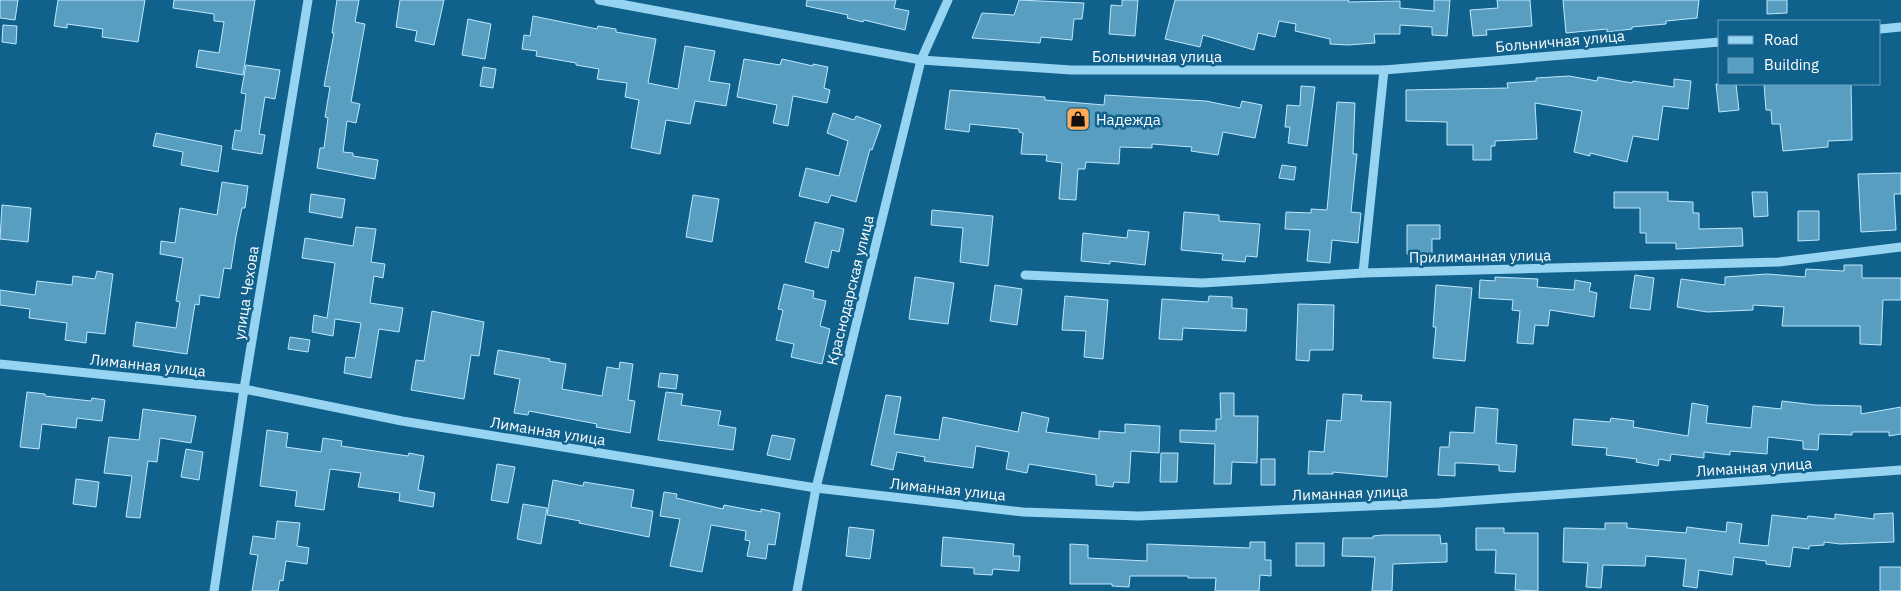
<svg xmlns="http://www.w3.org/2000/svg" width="1901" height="591" font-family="'IBM Plex Sans',sans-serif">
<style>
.building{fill:#589ec1;stroke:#bde8fd}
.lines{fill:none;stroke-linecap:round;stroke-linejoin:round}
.minor{stroke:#96d4f2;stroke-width:9}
.labels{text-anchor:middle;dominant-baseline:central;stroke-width:5;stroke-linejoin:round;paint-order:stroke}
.street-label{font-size:15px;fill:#fff;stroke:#10618c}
.poi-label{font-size:15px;fill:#fff;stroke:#10618c;text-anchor:start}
</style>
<rect width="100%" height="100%" fill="#10618c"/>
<g class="building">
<path d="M0,0H18L15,20L0,18Z"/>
<path d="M58,0H145L138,42L102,37L103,29L67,24V28L54,26Z"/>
<path d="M174,0H255L243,75L196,67L199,50L219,53L224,22L214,21V14L173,8Z"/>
<path d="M337,0H359L355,22L365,24L351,102L360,104L356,123L347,121L343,152L353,153V156L378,160L375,179L317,168L320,148H324L328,118L325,117L330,87L324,86L334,33H332Z"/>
<path d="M400,0H444L434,45L415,41L417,31L396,27Z"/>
<path d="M807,0H896L894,8L909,11L905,30L864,20L863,22L847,18L848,15L806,6Z"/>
<path d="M1019,0L1084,3L1082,19H1074L1072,40L1041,37L1040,43L972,38L982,13L1014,15Z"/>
<path d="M1122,0H1138L1135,36L1109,34L1111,5L1122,6Z"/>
<path d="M1175,0H1349L1348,2L1400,1V8L1434,11V0H1450L1447,36L1432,35V27L1400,25V34H1374L1375,43L1348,45L1330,44V39L1295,31L1296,24L1279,21L1275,37L1258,33L1254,50L1203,35L1200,47L1165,39Z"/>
<path d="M1497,0H1530L1532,26L1486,30L1487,35L1473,36L1470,10L1498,8Z"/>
<path d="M1563,0H1699L1697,18L1666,21V24L1632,27V29L1607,32V29L1566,33Z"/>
<path d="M1767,0H1787V13L1767,14Z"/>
<path d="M533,16L597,29L598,26L616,29V32L656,39L648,83L678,89L685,46L715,51L709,81L730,84L726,106L695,101L690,124L666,120L660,154L631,148L639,100L625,97L627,83L597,79L599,69L576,65V63L536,56L537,51L522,49L524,35L530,36Z"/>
<path d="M468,19L491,24L485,59L462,55Z"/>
<path d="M3,25L17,26L16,44L2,42Z"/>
<path d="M744,59L780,65L782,59L813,66V64L828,67L824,88L830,90L827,103L793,96L788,126L773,123L777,105L737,97Z"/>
<path d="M246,65L280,70L275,99L265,97L259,134L265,135L262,154L232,149L235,130L241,131L246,94L241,93Z"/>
<path d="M483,67L496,69L493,88L480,86Z"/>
<path d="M1569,76L1597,81L1598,77L1632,83L1633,81L1674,87V79L1691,81L1688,109L1663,106L1658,140L1633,136L1627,162L1590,153V156L1574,152L1582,111L1535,103L1537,139L1495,141V146H1491V160H1473V145H1447V122L1406,121V90L1508,88L1507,83L1536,81V78Z"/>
<path d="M1716,84H1736L1739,110L1719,112Z"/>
<path d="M1764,84H1851L1852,140L1828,141V147L1783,151L1780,124H1772L1771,110H1766Z"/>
<path d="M1301,86L1315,87L1307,146L1288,143L1290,127H1285L1287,105L1300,106Z"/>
<path d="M950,90L1045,97V100L1104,105L1105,95L1206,101L1240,108L1242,101L1262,105L1255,138L1223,132L1218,155L1191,151L1192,147L1152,144V148L1120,147L1119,164L1086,162L1085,169H1078L1076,200L1059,199L1062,163L1046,161L1047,155L1021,154L1023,133L1019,132V129L970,124L969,132L945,129Z"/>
<path d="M1337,102L1355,103L1353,154H1357L1351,212L1361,213L1358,243L1332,240L1330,263L1307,261L1310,230L1285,229L1286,212L1311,213V209L1327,210Z"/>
<path d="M833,113L854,120L856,116L881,125L872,150L870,149L856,202L831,195L828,203L799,196L806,168L839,176L848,141L827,133Z"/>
<path d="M156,133L222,146L218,172L181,165L183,152L153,146Z"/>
<path d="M1282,165L1296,167L1294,180L1279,178Z"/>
<path d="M1901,173V194H1894L1896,230L1861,232L1858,174Z"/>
<path d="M222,182L248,186L245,208H242L236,236L231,269L224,268L219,298L200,295L199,305L195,304L187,354L133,346L136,322L176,328L180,302L176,301L183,258L160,254L161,241L175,243L180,208L217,215Z"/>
<path d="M1614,192H1668V201L1693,202V213H1699V229L1742,228L1743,246L1676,249V243H1646V233H1640V208H1614Z"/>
<path d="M1752,192H1767L1768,216L1754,217Z"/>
<path d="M311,194L345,199L342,218L309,212Z"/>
<path d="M693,195L719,199L712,242L686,237Z"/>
<path d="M2,205L31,208L28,242L0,239Z"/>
<path d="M932,210L993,216L988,266L960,262L963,228L931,225Z"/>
<path d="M1798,211H1819V240L1798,241Z"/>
<path d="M1184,212L1219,215V221L1260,224L1257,257L1246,256L1245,262L1222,260L1223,254L1181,250Z"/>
<path d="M815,222L844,229L839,252L832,250L828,268L805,262Z"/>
<path d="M1407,225H1440V239H1432V254H1407Z"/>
<path d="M356,227L376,229L371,262L385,264L383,278L374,276L370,303L403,308L399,332L379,329L371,378L344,373L346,357L355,358L361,323L335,319L333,336L312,332L314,315L327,318L335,263L302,258L305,238L353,246Z"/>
<path d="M1128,230L1149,232L1145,265L1110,261V264L1081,261L1083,233L1127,238Z"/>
<path d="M1844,265H1862V278H1901V300H1883L1881,345L1860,344V326H1782L1784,307L1753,305V310L1707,312L1677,307L1681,279L1725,285V277L1767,274L1805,277L1806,269L1844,271Z"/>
<path d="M97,271L113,274L105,334L87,332L86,343L65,340L67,323L29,318L30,309L0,305V290L35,295L37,281L72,285L73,276L95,279Z"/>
<path d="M1635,275L1654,278L1650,310L1630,308Z"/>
<path d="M915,277L954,283L948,324L909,319Z"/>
<path d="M1495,277L1538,279L1537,287L1574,290L1575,280L1591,283L1589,291L1597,293L1594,317L1550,310L1548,326L1535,325L1533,344L1517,343L1520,311L1512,310L1513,300L1479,298L1480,280L1495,281Z"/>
<path d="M784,284L814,291L813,298L826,301L820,326L830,329L822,364L791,357L794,344L776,340L783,310L778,309Z"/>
<path d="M995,285L1022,289L1017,325L990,321Z"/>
<path d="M1436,285L1472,288L1465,361L1433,358L1436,327H1433Z"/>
<path d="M1065,296L1108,300L1103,359L1084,357L1086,331L1062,330Z"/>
<path d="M1209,296L1232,297V308L1247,309L1246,331L1183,328L1182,340L1159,339L1162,299L1208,302Z"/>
<path d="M1298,304L1334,305L1333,350H1310L1309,361L1296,360Z"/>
<path d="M432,311L484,322L479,356L471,355L464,399L411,390L416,360L424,361Z"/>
<path d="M290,337L310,340L308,352L288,349Z"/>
<path d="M498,350L550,359L549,361L566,364L562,389L602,396L607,367L619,369L620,362L633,364L628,400L635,401L630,433L596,427L597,424L529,411L528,415L514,413L520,379L494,374Z"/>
<path d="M660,373L678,375L676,389L658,387Z"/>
<path d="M27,392L45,394V396L91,401L92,398L105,400L102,421L77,418L76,428L42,424L39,449L20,447Z"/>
<path d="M666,392L683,394L681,405L721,411L718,425L736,428L733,450L658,440Z"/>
<path d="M1220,393H1234V416H1258L1257,463L1232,462L1231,484H1214L1215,444L1180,442V430L1216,431V419H1221Z"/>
<path d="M1343,394L1362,395L1361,401L1391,402L1387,477L1333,472V474H1308L1309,451L1324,452L1327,420L1341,421Z"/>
<path d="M886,395L901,397L894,434L939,440L943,417L1018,432L1022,412L1049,418L1046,432L1099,439V431L1125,433V424L1160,426L1159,453L1131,451L1129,483L1114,482L1113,487L1096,485V475L1029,464L1027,473L1006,469L1009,452L976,446L973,468L924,461L925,457L897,452L893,470L871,465Z"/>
<path d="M1782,401L1815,405L1861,406V414L1901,407V434L1889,436V432H1852V435L1819,434L1818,450L1803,449V441L1768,437L1767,454L1730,451V455L1704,452V458L1671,454L1670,461L1659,459L1658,466L1636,462L1637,459L1606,455L1607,448L1572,445L1574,419L1610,422L1611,418L1634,421L1633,427L1688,436L1692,403L1708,406L1706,423L1751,428L1753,406L1781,409Z"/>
<path d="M1476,407L1498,409L1496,443L1517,445L1515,472L1499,471V465L1462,463H1455V476L1438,475L1440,447H1449L1450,432L1474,433Z"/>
<path d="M143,409L196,416L191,443L160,438L157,462L148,461L140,518L126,517L132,476L104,473L109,437L139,440Z"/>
<path d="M267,430L288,433L286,447L321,452L323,438L342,441L341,446L408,456L409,453L424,456L418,490L435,493L433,507L399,501L400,493L358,487L361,473L330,469L324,510L295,506L297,491L260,486Z"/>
<path d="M772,435L795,439L790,460L767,455Z"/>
<path d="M186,449L203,452L199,480L181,477Z"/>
<path d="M1161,453H1178L1177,482H1160Z"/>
<rect x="1261" y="459" width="14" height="26"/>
<path d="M497,464L515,467L508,503L491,500Z"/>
<path d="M76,479L99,482L96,507L73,504Z"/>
<path d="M553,480L583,486L584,482L634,490L631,507L653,511L649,537L579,523L580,521L547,515Z"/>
<path d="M664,492L677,494L676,498L723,509L724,505L761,512V509L780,513L775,545L768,544L766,559L747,556L750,541L745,540L746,531L711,525L702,572L670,566L680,519L660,516Z"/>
<path d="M523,504L547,508L541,544L517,539Z"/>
<path d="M1893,513L1894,542L1840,544L1824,542V545L1809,546V549L1793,547L1790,567L1766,564V561L1734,557L1732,575L1699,570L1697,588L1683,586L1686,559L1646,556L1645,566L1603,565L1601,588L1586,587L1588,563L1563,562L1564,528L1605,529V523H1627V528L1686,533L1687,527L1726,532L1727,522L1742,524L1739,543L1768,546L1772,515L1807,519L1808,516L1835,519V514L1874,519V514Z"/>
<path d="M277,521L300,523L297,546L309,548L307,564L286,561L283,581L280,580L278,591H252L258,555L250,554L253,536L275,539Z"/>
<path d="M849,527L874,530L870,559L846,556Z"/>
<path d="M1476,528H1504V533H1538V591L1515,590L1516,574L1495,573L1496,550H1476Z"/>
<path d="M1383,535H1440L1441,544L1447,543V562L1393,564L1392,591H1372L1375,557L1342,556L1343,538H1373V536Z"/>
<path d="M943,537L1014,544L1013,556H1020L1019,571L993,569L992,575L974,574V568L941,566Z"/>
<path d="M1250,542H1265V560H1271V576L1260,575L1259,591H1215L1216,578H1188V576H1130L1129,587L1112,586V584H1070V544L1088,545V558L1147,561V544L1250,548Z"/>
<rect x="1296" y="543" width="28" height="23"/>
<rect x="1880" y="567" width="21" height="24"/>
</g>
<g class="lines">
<g class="minor">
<path d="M599,0L921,60L1071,70H1384L1720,42"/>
<path d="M1880,29L1901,27"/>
<path d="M1363,273L1384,70"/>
<path d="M1025,275L1202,283L1363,273L1779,262L1901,247"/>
<path d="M0,364L244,389L402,421L816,488L1023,512L1139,516L1439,503L1901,470"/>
<path d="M214,591L244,389L308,0"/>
<path d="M797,591L816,488L921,60L948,0"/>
</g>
</g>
<defs>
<g id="shop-square" transform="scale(1.25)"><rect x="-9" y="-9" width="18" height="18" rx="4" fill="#ffaa57" stroke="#10618c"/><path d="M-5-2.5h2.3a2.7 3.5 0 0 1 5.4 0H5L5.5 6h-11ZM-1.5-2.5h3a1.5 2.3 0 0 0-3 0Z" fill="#111"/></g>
</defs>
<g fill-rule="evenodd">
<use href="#shop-square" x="1078" y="119"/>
</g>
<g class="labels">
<g class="street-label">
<text transform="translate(1560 41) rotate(-5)">Больничная улица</text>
<text x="1157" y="56">Больничная улица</text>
<text transform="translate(1480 256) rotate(-1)">Прилиманная улица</text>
<text transform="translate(850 290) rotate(-76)">Краснодарская улица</text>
<text transform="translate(246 293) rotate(-81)">улица Чехова</text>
<text transform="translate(148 365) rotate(6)">Лиманная улица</text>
<text transform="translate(548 431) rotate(9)">Лиманная улица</text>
<text transform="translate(1754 467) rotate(-4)">Лиманная улица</text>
<text transform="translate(948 489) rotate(6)">Лиманная улица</text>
<text transform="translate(1350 493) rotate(-2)">Лиманная улица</text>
</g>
<g class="poi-label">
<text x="1096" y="119">Надежда</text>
</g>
</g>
<rect x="1718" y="20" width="162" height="65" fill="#10618c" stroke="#70a0ba"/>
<rect x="1728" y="36" width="25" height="8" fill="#96d4f2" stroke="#70a0ba"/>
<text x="1764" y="45" font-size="15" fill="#ffffff">Road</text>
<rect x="1728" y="58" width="25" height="15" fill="#589ec1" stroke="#70a0ba"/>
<text x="1764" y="70" font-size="15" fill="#ffffff">Building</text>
</svg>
